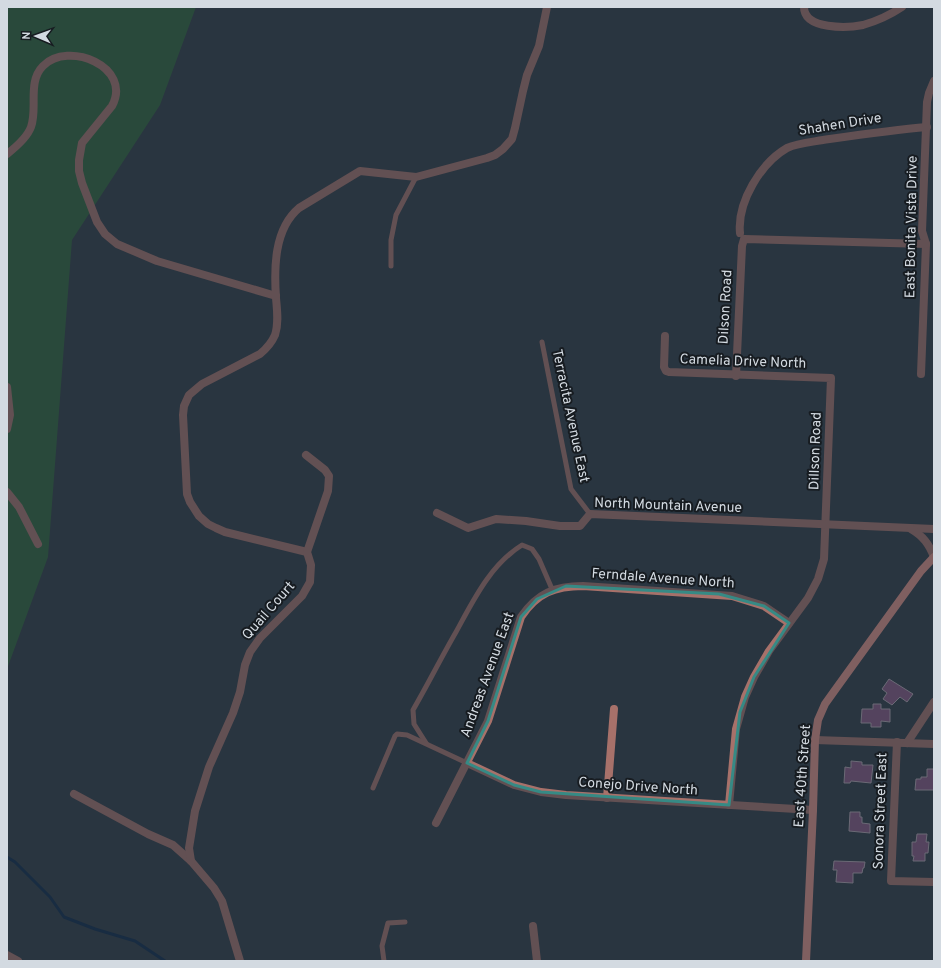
<svg xmlns="http://www.w3.org/2000/svg" width="941" height="968" font-family="Overpass,sans-serif">
<style>
.green{fill:#296237}
.lines{fill:none;stroke-linecap:round;stroke-linejoin:round}
.stream{stroke:#032245;stroke-width:3}
.building{fill:#885583;stroke:#b8a9b6}
.service{stroke:#a7716a;stroke-width:5}
.minor{stroke:#a7716a;stroke-width:8}
.secondary{stroke:#e79388;stroke-width:8}
.marked{fill:none;stroke:#368a85;stroke-width:3;stroke-linejoin:round}
.labels{text-anchor:middle;dominant-baseline:central;stroke-width:4;stroke-linejoin:round;paint-order:stroke}
.street-label{font-size:14px;fill:#d3dae1;stroke:#171c21}
</style>
<rect width="100%" height="100%" fill="#293540"/>
<path class="green" d="M7,7H196L160,105L72,240L48,557L7,669Z"/>
<g class="lines">
<path class="stream" d="M7,857L15,862L50,897L64,917L95,929L135,941L165,961"/>
</g>
<g class="building">
<path d="M889,679L913,694L907,702L900,697L892,705L883,699L887,693L882,689Z"/>
<path d="M873,704H881V709H890V722L881,721V727H871V723H861L862,709H873Z"/>
<path d="M851,761L862,762V765H873L871,783L851,781L850,783H844L845,767L851,768Z"/>
<path d="M927,769H934V790H915L916,779H921V777H927Z"/>
<path d="M850,812H860V817H862V823L870,824V833L849,831Z"/>
<path d="M917,834H927L926,842H929L928,853H925V861H913L914,856H912V842H916Z"/>
<path d="M834,861L865,862L864,868H863L862,873H853V883L836,882L837,870H833Z"/>
</g>
<g class="lines">
<g class="service">
<path d="M391,266V240L396,215L416,177"/>
<path d="M542,342L571,489L590,514"/>
<path d="M426,743L414,724L413,710C428,684 441,658 456,632C473,601 490,565 522,545L532,549L539,559L552,589"/>
<path d="M373,788L395,736L397,734L407,735L467,763"/>
<path d="M384,961L382,946L388,923L405,922"/>
</g>
<g class="minor">
<path d="M804,7C804,30 848,28 863,25C877,21 890,15 902,7"/>
<path d="M7,154C16,147 27,138 31,127C38,108 27,82 43,66C68,40 133,67 112,106L82,143L79,160V171L82,183L97,222L105,234L117,244L157,261L276,296"/>
<path d="M740,233C737,202 761,163 787,148C798,143 812,142 823,140C858,135 892,130 927,127"/>
<path d="M665,336L664,367L666,371L669,372L831,378L824,559L818,579L808,598L769,651L754,677L745,697L736,729L729,805"/>
<path d="M921,374L926,244L922,231L927,102L929,93L934,81"/>
<path d="M736,376L742,246L744,239L926,244"/>
<path d="M7,387L10,415L7,429"/>
<path d="M7,492L19,507L38,544"/>
<path d="M437,513L468,528L496,519L526,521L560,526H580L590,514L934,529"/>
<path d="M911,529C923,536 929,544 934,557"/>
<path d="M307,552L225,532L216,528L208,524L199,516L190,502L187,494L183,415L184,406L189,395L202,384L260,354C266,349 272,342 275,335C279,323 277,310 276,298C274,268 274,229 299,208L360,171L416,177L487,158L495,155L503,149L512,139L515,128L523,91L527,75L539,46L547,7"/>
<path d="M815,740L934,744"/>
<path d="M897,742L891,881L934,882"/>
<path d="M907,743L934,702"/>
<path d="M467,763L514,785L541,792L566,795L813,810"/>
<path d="M74,794L148,834L173,845L191,861L214,888L222,901L240,961"/>
<path d="M607,798L614,709"/>
<path d="M436,823L488,721L521,617C537,593 555,586 583,586L732,596L764,606L789,623"/>
<path d="M191,861L189,848L195,811L209,767L233,713L240,692L245,665L250,652L260,638L302,596L310,582L311,565L307,552L328,491L329,476L325,470L306,455"/>
<path d="M533,926L537,961"/>
<path d="M7,955L18,961"/>
</g>
<path class="secondary" d="M806,961L813,810L815,740L818,720L825,704L835,690L921,571L934,557"/>
</g>
<path d="M0 0H941V968H0ZM566,586L719,594L764,606L789,623L754,677L740,712L729,805L541,792L514,785L467,763L488,721L521,617L537,599Z" fill="#293540" fill-opacity=".55" fill-rule="evenodd"/>
<path class="marked" d="M566,586L719,594L764,606L789,623L754,677L740,712L729,805L541,792L514,785L467,763L488,721L521,617L537,599Z"/>
<g class="labels">
<g class="street-label">
<text transform="translate(840 125) rotate(-9)">Shahen Drive</text>
<text transform="translate(912 227) rotate(-89)">East Bonita Vista Drive</text>
<text transform="translate(726 307) rotate(-87)">Dilson Road</text>
<text transform="translate(743 362) rotate(2)">Camelia Drive North</text>
<text transform="translate(570 416) rotate(78)">Terracita Avenue East</text>
<text transform="translate(816 451) rotate(-88)">Dillson Road</text>
<text transform="translate(668 506) rotate(2)">North Mountain Avenue</text>
<text transform="translate(663 579) rotate(4)">Ferndale Avenue North</text>
<text transform="translate(269 611) rotate(-49)">Quail Court</text>
<text transform="translate(488 675) rotate(-70)">Andreas Avenue East</text>
<text transform="translate(803 776) rotate(-86)">East 40th Street</text>
<text transform="translate(638 787) rotate(4)">Conejo Drive North</text>
<text transform="translate(881 811) rotate(-88)">Sonora Street East</text>
</g>
</g>
<rect width="941" height="968" fill="none" stroke="#d3dae1" stroke-width="16"/>
<g transform="translate(36 36) rotate(272)" stroke="#171c21" stroke-width="3" paint-order="stroke">
<path d="M0-3L7 15L0 10L-7 15Z" fill="#d3dae1"/>
<text y="-6" font-size="11" font-weight="bold" text-anchor="middle" fill="#d3dae1">N</text>
</g>
</svg>
